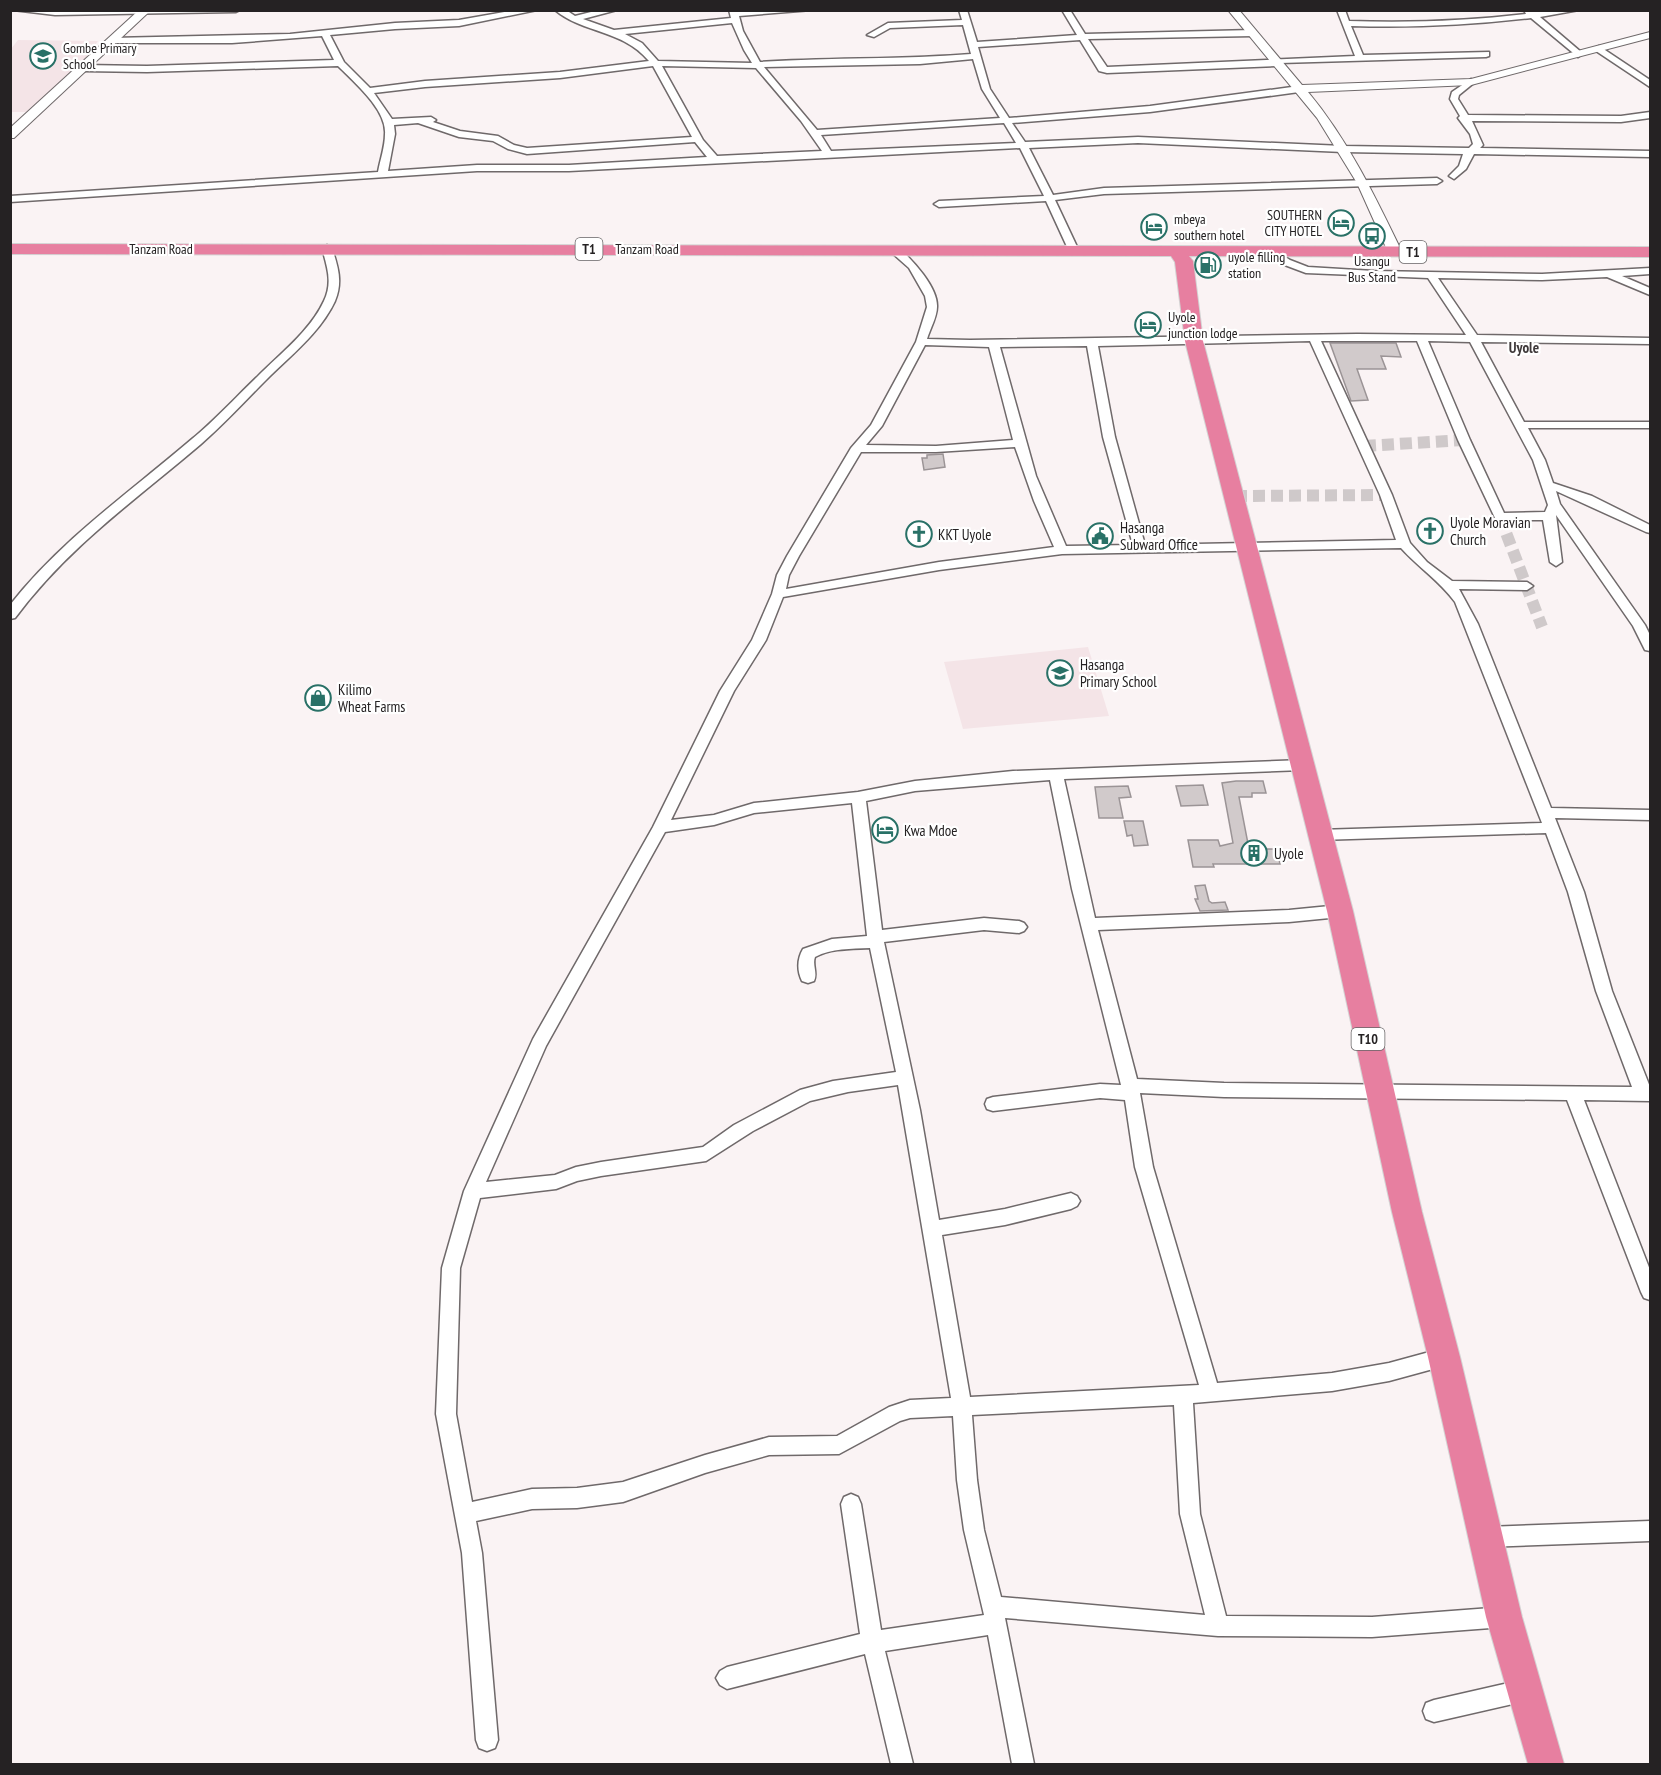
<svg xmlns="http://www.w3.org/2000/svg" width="1661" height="1775" font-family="'PT Sans Narrow',sans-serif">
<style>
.built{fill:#f4e4e7}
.building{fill:#d1cacb;stroke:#9b9496;stroke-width:1.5}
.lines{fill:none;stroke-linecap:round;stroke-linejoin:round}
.minor-tunnel{stroke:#cfc9ca;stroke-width:12;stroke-dasharray:12 6;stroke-linecap:butt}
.minor-casing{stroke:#6f696a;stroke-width:3}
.tertiary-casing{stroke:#6f696a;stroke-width:2}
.trunk-casing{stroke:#d3d3d3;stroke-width:2}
.minor{fill:#fff;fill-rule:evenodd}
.tertiary{fill:#fff;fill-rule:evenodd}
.trunk{fill:#e77fa0;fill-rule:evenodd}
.labels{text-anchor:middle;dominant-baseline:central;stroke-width:4.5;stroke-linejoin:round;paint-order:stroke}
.far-poi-label{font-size:14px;fill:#252223;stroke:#fff;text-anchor:start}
.far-street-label{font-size:14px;fill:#252223;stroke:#fff}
.shield{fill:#fff;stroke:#666465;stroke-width:1.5}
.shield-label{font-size:14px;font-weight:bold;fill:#252223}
.far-quarter-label{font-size:15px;font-weight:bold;fill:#3f393a;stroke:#fff}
.poi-label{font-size:15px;fill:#252223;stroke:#fff;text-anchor:start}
</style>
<rect width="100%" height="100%" fill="#faf3f4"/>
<g class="built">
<path d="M18,40L98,41L63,90L35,112H11V49Z"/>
<path d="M1088,647L1109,716L963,729L944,662Z"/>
</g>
<g class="building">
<path d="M1330,343H1396L1401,357L1381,356L1386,369H1357L1368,400L1351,401Z"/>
<path d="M943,454L945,467L924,470L922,458H927V455Z"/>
<path d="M1236,781H1263L1266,793H1252V797H1239L1249,849H1277L1280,864H1213L1214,867H1193L1188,840H1218L1220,846L1233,843L1222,783Z"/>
<path d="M1203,785L1208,805L1181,806L1176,786Z"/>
<path d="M1128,786L1131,797L1119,798L1123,818H1099L1095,787Z"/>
<path d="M1124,821H1143L1148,845L1134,846L1132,835L1127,836Z"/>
<path d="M1205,885L1209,901L1212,903L1225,902L1228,910L1200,911L1195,899H1198L1195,886Z"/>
</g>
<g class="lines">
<g class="minor-tunnel">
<path d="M1364,446L1464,440"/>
<path d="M1235,496L1386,495"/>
<path d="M1500,517L1542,627"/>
</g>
<g class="minor-casing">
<g id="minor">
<path d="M13,10H240L236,12L55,15Z"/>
<path d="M516,10H537L459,26L395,29L330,35L344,62L370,88L425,81L560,72L649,61C622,29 584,34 555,10H566L575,16L599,10H617L583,19L614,30L731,18L729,10H812L739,16L743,31L760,62C831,57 901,60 971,54L963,25L890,28L874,37L867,35L888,23L962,20L959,10H967L977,42L1077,35L1062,10H1070L1085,34L1253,30L1257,33L1253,36L1088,39L1107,67L1355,56L1337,10H1345L1349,21C1408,23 1467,21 1526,14L1524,10L1535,12L1579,10L1540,17L1581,52L1582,54L1578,57L1531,18C1471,25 1412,28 1351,26L1363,55L1489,52V56L1486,57L1280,63L1276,66L1107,73L1099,71L1080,40L978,47L990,89L1009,118L1150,106L1299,86L1303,89L1299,92L1150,112L1012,123L1025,142L1138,137L1343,146L1469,148L1473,144L1470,134L1458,118L1460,116L1450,99L1452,92L1471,79L1475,82L1459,95L1458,99L1468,115L1621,116L1650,112V118L1621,122L1472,121L1483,145L1480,148L1650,151V157L1474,154L1466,169L1454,179L1449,176L1459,166L1463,154L1343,152L1138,143L1029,148L1053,195L1104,188L1437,178L1442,181L1437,184L1104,194L1055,200L1079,251L1074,254L1069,251L1046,201L939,207L934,204L939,201L1044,196L1020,148L569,171H477L10,202V196L378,172C380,160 385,147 385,134C387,110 354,82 338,66L147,72L83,71L79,68L83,65L147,66L334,60L322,36L232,43H115L112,42V38L290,34L395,23L459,20ZM732,23L744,50L752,63L658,61L642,43L625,34ZM973,59L982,89L1000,118L817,130L764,67L920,64ZM653,66L692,137L527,148L514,145L498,136L460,131L433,122L436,120L431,117L392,119L374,93L425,87L560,78ZM662,66L756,68L801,121L822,151L717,156L703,140ZM418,123L459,137L493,141L508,149L527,154L695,142L707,157L569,165H477L388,171L395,134L394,125ZM1004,123L1016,143L831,151L821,135Z"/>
<path d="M1599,46L1650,80V87L1596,51L1595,49Z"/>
<path d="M327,245L332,248C338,267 343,282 335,301C320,333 290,356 266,380C245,401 224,424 201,444C134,501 68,547 15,618L10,619V605C62,539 129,493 192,439C215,420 236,397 258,376C281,353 310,331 324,301C333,282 327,267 322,248Z"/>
<path d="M891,248H899C912,260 938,287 937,307C937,317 930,329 927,339L970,340L1357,334L1466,335L1428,278L1306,273L1282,264L1268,252L1273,249L1290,260L1308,267L1374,271L1542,274L1650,268V274L1622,276L1650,288V295L1607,277L1542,280L1438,278L1477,335L1650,338V344L1481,342L1524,422H1650V428H1528L1545,460L1553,483L1592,496L1650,525V533L1646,532L1556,491L1560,504L1645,625L1650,635V651L1645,650L1633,626L1556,515L1562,562L1556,566L1550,562L1543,520H1496L1458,440L1417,341H1321L1392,495L1410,543L1427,562L1452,581L1527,582L1533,586L1527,590L1459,589L1478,624L1551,808L1650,810V820L1555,818L1584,892L1612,991L1650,1087V1101L1584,1100L1650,1270V1300L1644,1298L1641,1292L1567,1100L1224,1097L1140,1093L1153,1167L1217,1383L1332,1373L1389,1363L1444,1348L1451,1351L1453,1357L1451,1363L1444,1366L1389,1381L1332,1391L1193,1403L1200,1514L1226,1616L1372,1617L1504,1607L1511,1610L1514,1617L1511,1624L1504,1627L1372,1637L1218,1636L1005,1618L1034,1764H1012L988,1635L885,1651L913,1764H891L865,1654L727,1689L720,1685L716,1678L720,1671L727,1667L860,1634L841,1504L844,1497L851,1494L858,1497L861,1504L881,1630L984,1615L964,1530L957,1480L953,1416L910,1418L900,1421L839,1454L769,1455L705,1473L623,1502L577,1508L532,1509L476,1521L482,1553L498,1740L495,1748L487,1751L479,1748L476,1740L462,1553L436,1414L442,1268L464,1191L533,1039L653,827L720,691L752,640L772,594L777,575L787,556L851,448L871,425L916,342L927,307L925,296L909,268L891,252ZM1310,341L1380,495L1396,540L1145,545L1115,437L1098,346ZM1428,341L1470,342L1533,460L1548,505L1545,512L1504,513L1470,440ZM925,345L989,347L1013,440L936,446L866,445L882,426ZM1087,346L1103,437L1133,545L1066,546L1036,476L1000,347ZM1015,447L1034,501L1054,547L939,562L786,589L789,575L799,556L861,452H936ZM1401,548C1418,567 1440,581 1455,602L1542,823L1319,830L1312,835L1319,840L1546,833L1568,892L1596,991L1632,1087L1224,1083L1137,1079L1098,930L1289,922L1340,917L1345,915L1348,911L1345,907L1340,905L1289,910L1095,918L1064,779L1303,770L1310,765L1303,760L1013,771L915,781L858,792L754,803L714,815L671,820L734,691L766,640L783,597L939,570L1062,554ZM1050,780L1072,889L1121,1085L1100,1084L993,1097L987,1099L985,1104L987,1109L993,1111L1100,1098L1125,1100L1135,1167L1199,1385L970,1397L942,1235L1005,1225L1071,1209L1077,1206L1080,1201L1077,1196L1071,1193L1005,1209L939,1220L920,1110L884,942L984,930L1019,933L1024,931L1027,927L1024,923L1019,921L984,918L882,930L866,801L915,791ZM852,803L867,936L832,939L803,949C797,959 797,971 802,981L808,983L814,981C818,973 812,965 815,957C832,948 851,949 870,948L896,1072L833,1081L800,1090L734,1125L703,1147L601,1162L576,1167L555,1175L486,1182L546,1046L665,832L714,825L754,813ZM898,1085L951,1398L910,1400L889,1407L837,1436L769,1437L705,1455L623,1482L577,1488L532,1489L472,1502L456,1414L460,1268L480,1198L556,1189L577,1181L601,1176L706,1161L753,1131L810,1101L848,1092ZM1174,1405L1180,1514L1205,1615L1001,1597L984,1530L977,1480L972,1415Z"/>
<path d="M1650,1521V1541L1486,1547L1479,1544L1476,1537L1479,1530L1486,1527Z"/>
<path d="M1526,1679L1533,1683L1537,1690L1533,1697L1526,1701L1434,1722L1426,1719L1423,1711L1426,1703L1434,1700Z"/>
</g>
</g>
<g class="tertiary-casing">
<g id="tertiary">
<path d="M139,10H151L14,138H10V128Z"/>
<path d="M1228,10H1239L1302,85L1471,79L1650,32V38L1471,85L1308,92C1348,140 1375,196 1402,252L1395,256L1388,252L1357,183L1317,118Z"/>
</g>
</g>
<g class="trunk-casing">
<path id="trunk" d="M10,244L1650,247V257L1189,256L1193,261L1203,341L1353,911L1422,1212L1460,1357L1522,1617L1564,1764H1528L1486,1617L1428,1357L1392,1212L1327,911L1185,341L1175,262L1171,256L10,254Z"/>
</g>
<use href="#minor" class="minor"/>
<use href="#tertiary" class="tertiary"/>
<use href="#trunk" class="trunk"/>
</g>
<defs>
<g id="school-ring" transform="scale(1.35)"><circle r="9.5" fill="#fff" stroke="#297167" stroke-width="1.5"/><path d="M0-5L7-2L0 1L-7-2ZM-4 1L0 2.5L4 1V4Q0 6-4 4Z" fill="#297167"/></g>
<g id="hotel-ring" transform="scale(1.35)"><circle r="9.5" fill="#fff" stroke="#297167" stroke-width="1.5"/><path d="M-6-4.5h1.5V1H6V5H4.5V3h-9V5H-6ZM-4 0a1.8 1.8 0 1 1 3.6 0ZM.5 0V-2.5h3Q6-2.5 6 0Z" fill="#297167"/></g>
<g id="bus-ring" transform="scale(1.35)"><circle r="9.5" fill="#fff" stroke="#297167" stroke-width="1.5"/><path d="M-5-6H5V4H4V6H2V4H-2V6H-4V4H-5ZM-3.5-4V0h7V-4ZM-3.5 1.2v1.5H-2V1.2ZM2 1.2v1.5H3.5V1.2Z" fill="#297167"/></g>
<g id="fuel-ring" transform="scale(1.35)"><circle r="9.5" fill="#fff" stroke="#297167" stroke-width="1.5"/><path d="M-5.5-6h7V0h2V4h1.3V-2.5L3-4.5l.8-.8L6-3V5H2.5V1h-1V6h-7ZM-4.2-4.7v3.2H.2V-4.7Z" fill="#297167"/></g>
<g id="church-ring" transform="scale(1.35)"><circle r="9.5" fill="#fff" stroke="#297167" stroke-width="1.5"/><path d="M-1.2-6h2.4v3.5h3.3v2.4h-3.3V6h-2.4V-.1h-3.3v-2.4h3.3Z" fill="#297167"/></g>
<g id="civic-ring" transform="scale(1.35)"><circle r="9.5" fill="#fff" stroke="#297167" stroke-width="1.5"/><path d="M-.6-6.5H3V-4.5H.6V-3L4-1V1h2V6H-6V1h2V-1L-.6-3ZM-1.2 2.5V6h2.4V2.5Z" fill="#297167"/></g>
<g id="shop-ring" transform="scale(1.35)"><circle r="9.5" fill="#fff" stroke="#297167" stroke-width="1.5"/><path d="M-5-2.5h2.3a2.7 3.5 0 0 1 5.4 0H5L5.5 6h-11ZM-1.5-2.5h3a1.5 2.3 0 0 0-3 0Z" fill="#297167"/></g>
<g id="building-ring" transform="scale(1.35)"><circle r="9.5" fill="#fff" stroke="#297167" stroke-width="1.5"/><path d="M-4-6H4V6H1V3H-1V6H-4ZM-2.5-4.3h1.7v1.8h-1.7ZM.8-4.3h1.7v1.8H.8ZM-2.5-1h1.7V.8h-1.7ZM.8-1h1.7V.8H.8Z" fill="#297167"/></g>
</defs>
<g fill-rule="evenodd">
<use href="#school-ring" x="43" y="56"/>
<use href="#hotel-ring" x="1341" y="223"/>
<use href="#hotel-ring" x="1154" y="227"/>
<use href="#bus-ring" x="1372" y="236"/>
<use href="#fuel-ring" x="1208" y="265"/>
<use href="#hotel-ring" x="1148" y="325"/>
<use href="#church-ring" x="1430" y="531"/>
<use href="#church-ring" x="919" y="534"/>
<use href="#civic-ring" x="1100" y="536"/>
<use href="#school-ring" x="1060" y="673"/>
<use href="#shop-ring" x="318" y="698"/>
<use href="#hotel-ring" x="885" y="830"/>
<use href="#building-ring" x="1254" y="853"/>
</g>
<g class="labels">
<g class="far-poi-label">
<text x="63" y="48">Gombe Primary<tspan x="63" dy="16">School</tspan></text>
<text x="1322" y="215" text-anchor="end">SOUTHERN<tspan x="1322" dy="16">CITY HOTEL</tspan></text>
<text x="1174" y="219">mbeya<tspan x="1174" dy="16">southern hotel</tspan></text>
<text x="1228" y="257">uyole filling<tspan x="1228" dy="16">station</tspan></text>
<text x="1372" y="261" text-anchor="middle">Usangu<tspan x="1372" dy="16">Bus Stand</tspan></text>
<text x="1168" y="317">Uyole<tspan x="1168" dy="16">junction lodge</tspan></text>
</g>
<g class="far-street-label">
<text x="161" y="249">Tanzam Road</text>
<text x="647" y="249">Tanzam Road</text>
</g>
<g class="shield">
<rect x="575.5" y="238" width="27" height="22" rx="4.5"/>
<rect x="1399.5" y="241" width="27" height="22" rx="4.5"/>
<rect x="1351.5" y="1028" width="33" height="22" rx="4.5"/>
</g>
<g class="shield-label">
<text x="589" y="249">T1</text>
<text x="1413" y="252">T1</text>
<text x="1368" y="1039">T10</text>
</g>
<g class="far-quarter-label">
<text x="1524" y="347">Uyole</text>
</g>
<g class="poi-label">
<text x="1450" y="522">Uyole Moravian<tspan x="1450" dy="17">Church</tspan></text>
<text x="1120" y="527">Hasanga<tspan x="1120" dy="17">Subward Office</tspan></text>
<text x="938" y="534">KKT Uyole</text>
<text x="1080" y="664">Hasanga<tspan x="1080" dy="17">Primary School</tspan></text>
<text x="338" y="689">Kilimo<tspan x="338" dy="17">Wheat Farms</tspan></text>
<text x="904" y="830">Kwa Mdoe</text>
<text x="1274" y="853">Uyole</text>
</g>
</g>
<rect width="1661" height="1775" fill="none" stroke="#252223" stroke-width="24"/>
</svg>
